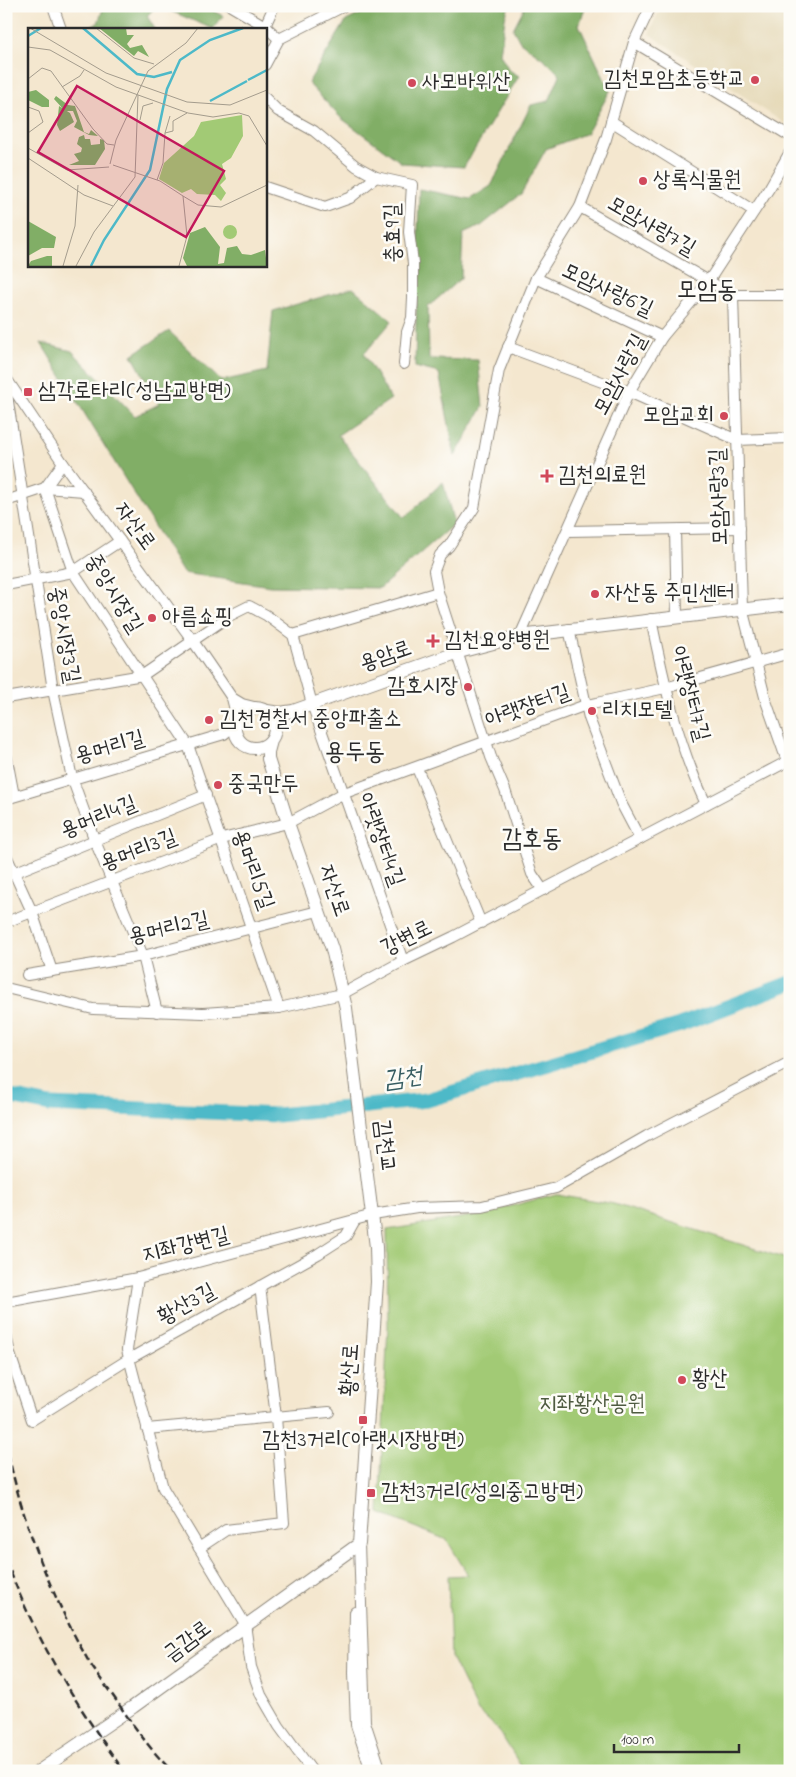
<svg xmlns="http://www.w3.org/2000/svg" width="796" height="1777" font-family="'Indie Flower','Poor Story',sans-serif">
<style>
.built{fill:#e6daba}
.green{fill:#a2ca75;stroke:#667a50}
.forest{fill:#81ae66;stroke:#566c48}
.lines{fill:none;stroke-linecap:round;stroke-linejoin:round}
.river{stroke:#4db9c8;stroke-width:15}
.minor-casing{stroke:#90897d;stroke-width:12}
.major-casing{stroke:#90897d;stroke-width:14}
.minor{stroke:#fff;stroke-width:10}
.major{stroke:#fff;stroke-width:12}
.rail{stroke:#2b2b2b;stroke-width:2.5;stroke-dasharray:8 4;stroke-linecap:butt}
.poi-dot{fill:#d1495b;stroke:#fdfcf7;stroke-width:2}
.labels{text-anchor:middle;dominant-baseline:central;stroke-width:5;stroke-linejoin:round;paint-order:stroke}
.poi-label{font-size:22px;fill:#2b2b2b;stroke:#fdfcf7;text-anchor:start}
.street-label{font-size:22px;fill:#2b2b2b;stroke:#fdfcf7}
.park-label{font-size:22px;fill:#4f5b41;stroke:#fdfcf7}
.water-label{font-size:24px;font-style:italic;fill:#375d62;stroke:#fdfcf7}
.quarter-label{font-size:25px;fill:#2b2b2b;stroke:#fdfcf7}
.inset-river{fill:none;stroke:#4db9c8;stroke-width:2.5}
.inset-road{fill:none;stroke:#a49c8d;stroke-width:1}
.view{fill:#c2185b;fill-opacity:0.15;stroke:#c2185b;stroke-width:2.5}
.inset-edge{fill:none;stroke:#2b2b2b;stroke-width:2.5}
</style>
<rect width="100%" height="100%" fill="#fdfcf7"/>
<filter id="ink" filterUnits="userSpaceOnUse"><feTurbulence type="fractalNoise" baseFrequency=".02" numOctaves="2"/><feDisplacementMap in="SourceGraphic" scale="10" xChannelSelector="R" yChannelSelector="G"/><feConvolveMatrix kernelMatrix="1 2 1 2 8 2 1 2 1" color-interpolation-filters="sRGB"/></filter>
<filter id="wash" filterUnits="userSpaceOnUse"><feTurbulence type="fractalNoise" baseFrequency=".0096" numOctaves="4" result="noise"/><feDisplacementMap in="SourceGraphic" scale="20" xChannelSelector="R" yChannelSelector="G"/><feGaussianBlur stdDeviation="1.12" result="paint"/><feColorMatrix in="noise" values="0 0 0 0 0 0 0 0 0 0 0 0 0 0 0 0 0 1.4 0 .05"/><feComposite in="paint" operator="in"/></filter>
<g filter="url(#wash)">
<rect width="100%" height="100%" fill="#f4e7cf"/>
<path class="built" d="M661,6H790V127L649,34Z"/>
<path class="green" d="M556,1194L614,1204L790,1260V1771H524L497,1728L477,1710L451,1657L448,1576L468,1575L447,1540L379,1513L388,1325L387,1230L478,1215Z"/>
<g class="forest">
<path d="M104,6H156L147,16L155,29H85L98,23Z"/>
<path d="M159,6H204L223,16L213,29Z"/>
<path d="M377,6H509L505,18L500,54L509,70L519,76L464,167L402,163L341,118L308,83L346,21Z"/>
<path d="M525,6H586L579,25L610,91L587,133L546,149L521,194L481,226L463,234L461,278L428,307L429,359L478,360L483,407L455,456L439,373L415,367L419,189L470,199L491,186L531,105L549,101L560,75L545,60L520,42L513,29Z"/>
<path d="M353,288L392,321L364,354L391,399L338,435L404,518L443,482L454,524L380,588L270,586L183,573L41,343L72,351L135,416L159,404L132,355L169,331L221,381L267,371L273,311Z"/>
</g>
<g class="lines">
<path class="river" d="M6,1096L50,1105L277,1115L427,1100L680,1025L790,983"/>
</g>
</g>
<g filter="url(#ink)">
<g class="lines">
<g class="minor-casing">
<g id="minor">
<path d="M53,6L61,29"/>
<path d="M231,6L265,26L279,39"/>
<path d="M265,26L274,6"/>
<path d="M634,42L790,136"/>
<path d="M265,65L279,39L344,6"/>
<path d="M265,98L278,111L314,131L356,166L376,177L412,185L409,232L413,263V297L412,318L407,332L404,364"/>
<path d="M611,121L754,211"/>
<path d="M265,187L325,207L350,198L376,177"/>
<path d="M580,207L733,295H790"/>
<path d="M536,278L662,337"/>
<path d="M733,295L742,608L766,701L787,761"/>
<path d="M508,347L629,392L737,440L790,438"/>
<path d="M6,378L63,463L193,641L232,698L237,718"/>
<path d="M6,389L53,690L72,778L95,841L143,956L157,1012"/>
<path d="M45,488L73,572L188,745L279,1008"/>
<path d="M45,488L63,463"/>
<path d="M6,501L45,488L84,491"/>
<path d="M675,530L677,616"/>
<path d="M568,531L740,528"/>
<path d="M6,585L73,572L120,541"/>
<path d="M651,619C664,683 678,745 706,804"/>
<path d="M569,629L589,718L621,803L640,839"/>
<path d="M293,635L438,592"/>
<path d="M520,636L629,392L662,337L708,282L770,187L790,152"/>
<path d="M6,698L143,675L229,616L249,606L266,615L293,635L312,704L403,961"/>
<path d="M232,698L242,704L254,707"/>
<path d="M6,754L14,796"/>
<path d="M417,768L481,923"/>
<path d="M6,799L224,734L235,725"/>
<path d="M6,855L32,912L52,971"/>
<path d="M6,876L206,795"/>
<path d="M543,890L532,874L505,790L491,757L438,592L434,571L440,555L449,546L474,508L499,370L536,278L580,207L606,139L634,42L651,6"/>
<path d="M6,922L222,839L288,823L342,794L583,706L665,688L790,653"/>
<path d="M27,975L143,956L318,911"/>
<path d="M6,988L93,1009L203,1013L279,1008L342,994L403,961L453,937L790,760"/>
<path d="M138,1278L127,1350L163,1488L245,1624L251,1667L261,1695L279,1726L312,1771"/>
<path d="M6,1302L138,1278L373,1215L417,1208L482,1206L556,1188L647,1136L790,1062"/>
<path d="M6,1335L10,1354L32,1420L129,1359L318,1254L346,1236L355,1220"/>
<path d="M147,1429L329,1412"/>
<path d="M359,1544L365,1722L381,1771"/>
<path d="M199,1548L226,1530L284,1523L276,1417L260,1286"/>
<path d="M355,1612L354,1673L356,1725L371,1771"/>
</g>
</g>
<g class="major-casing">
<g id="major">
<circle cx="255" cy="728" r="20"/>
<path d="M267,711L280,713L293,711L459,652L520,636L790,604"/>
<path d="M39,1771L133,1707L359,1544L377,1282L376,1247L346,1008L332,949L288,823L268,759V752L271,741"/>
</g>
</g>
<use href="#minor" class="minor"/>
<use href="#major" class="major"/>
<g class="rail">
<path d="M6,1442C20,1518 51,1595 89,1662C100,1679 113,1695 124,1712C139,1733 153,1753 172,1771"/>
<path d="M6,1560C34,1637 76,1705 124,1771"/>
</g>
</g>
</g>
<g class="poi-dot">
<circle cx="755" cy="80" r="5"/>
<circle cx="412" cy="83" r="5"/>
<circle cx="643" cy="181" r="5"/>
<rect x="23" y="387" width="10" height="10" rx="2.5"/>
<circle cx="724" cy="416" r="5"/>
<path d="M544.5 468.5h5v5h5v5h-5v5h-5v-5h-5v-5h5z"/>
<circle cx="595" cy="594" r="5"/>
<circle cx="152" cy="618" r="5"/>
<path d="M430.5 633.5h5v5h5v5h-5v5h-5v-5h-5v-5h5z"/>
<circle cx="468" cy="687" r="5"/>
<circle cx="592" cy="711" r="5"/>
<circle cx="209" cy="720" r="5"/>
<circle cx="218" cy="785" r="5"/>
<circle cx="682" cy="1380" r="5"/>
<rect x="358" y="1415" width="10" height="10" rx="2.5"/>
<rect x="366" y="1488" width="10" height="10" rx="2.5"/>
</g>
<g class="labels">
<g class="poi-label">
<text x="745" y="80" text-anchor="end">김천모암초등학교</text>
<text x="422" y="83">사모바위산</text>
<text x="653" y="181">상록식물원</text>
<text x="38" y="392">삼각로타리(성남교방면)</text>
<text x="714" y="416" text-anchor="end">모암교회</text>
<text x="558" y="476">김천의료원</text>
<text x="605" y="594">자산동 주민센터</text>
<text x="162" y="618">아름쇼핑</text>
<text x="444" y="641">김천요양병원</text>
<text x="458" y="687" text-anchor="end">감호시장</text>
<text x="602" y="711">리치모텔</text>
<text x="219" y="720">김천경찰서 중앙파출소</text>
<text x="228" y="785">중국만두</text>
<text x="692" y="1380">황산</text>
<text x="363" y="1441" text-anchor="middle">감천3거리(아랫시장방면)</text>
<text x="381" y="1493">감천3거리(성의중고방면)</text>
</g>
<g class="street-label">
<text transform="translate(651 227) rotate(30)">모암사랑7길</text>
<text transform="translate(394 233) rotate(-91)">충효9길</text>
<text transform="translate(607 291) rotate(25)">모암사랑6길</text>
<text transform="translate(621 375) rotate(-62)">모암사랑길</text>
<text transform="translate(720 497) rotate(-92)">모암사랑3길</text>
<text transform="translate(134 527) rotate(54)">자산로</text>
<text transform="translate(113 594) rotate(58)">중앙시장길</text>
<text transform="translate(63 635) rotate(80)">중앙시장3길</text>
<text transform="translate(386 657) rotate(-19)">용암로</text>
<text transform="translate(689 694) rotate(75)">아랫장터7길</text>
<text transform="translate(528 707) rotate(-20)">아랫장터길</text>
<text transform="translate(110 748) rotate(-16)">용머리길</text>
<text transform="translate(99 818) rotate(-22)">용머리4길</text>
<text transform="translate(380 840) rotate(70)">아랫장터4길</text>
<text transform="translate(139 851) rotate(-21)">용머리3길</text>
<text transform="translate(252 870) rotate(70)">용머리5길</text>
<text transform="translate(333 891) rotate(71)">자산로</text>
<text transform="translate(169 929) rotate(-13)">용머리2길</text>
<text transform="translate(407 939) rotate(-26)">강변로</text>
<text transform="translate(384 1146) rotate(83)">김천교</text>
<text transform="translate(186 1246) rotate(-14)">지좌강변길</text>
<text transform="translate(187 1305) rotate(-29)">황산3길</text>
<text transform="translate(351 1370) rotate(-86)">황산로</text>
<text transform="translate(188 1642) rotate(-37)">금감로</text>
</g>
<g class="park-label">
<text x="592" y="1405">지좌황산공원</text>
</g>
<g class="water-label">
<text transform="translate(403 1079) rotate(-8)">감천</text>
</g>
<g class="quarter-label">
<text x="707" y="291">모암동</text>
<text x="355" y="753">용두동</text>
<text x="532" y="840">감호동</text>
</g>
</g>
<g transform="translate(28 28)">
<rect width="239" height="239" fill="#f4e7cf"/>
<path d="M214,87L215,108L203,130L194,136L198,151L192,157L198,165L193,173L187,167L169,166L163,161L154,165L131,151L136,135L166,108L173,94ZM195 204a7 7 0 1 1 14 0a7 7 0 1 1-14 0Z" fill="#a2ca75"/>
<path d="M71,0H98L99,7H106L99,16L102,20L114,17L121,29L110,23L106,28ZM8,62L21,72V79H14L0,72V64ZM28,68L40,77L47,78L56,104L61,106L63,102L70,108L61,107L46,99L49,93L45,83H37L26,71ZM31,78L42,85L46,94L32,103L29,97ZM56,107L57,111H62L63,117L72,116V111L76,112L77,121L67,137H41L51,133L46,126L53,124L54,120L49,116L51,109ZM0,193L28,209L26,220H14L0,228ZM177,199L192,219L190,236L196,235L199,220L209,218L214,226L223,227L237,222L239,238H159L155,230L162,205ZM19,228H24V238H0L3,233Z" fill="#81ae66"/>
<path class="inset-river" d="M55,0L109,46L126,49L144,44M0,8L13,0M220,52L239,42M182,73L219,53M63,238L76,212L122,142L139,61L152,32L182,12L215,0"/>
<path class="inset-road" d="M2,0L78,45L159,74L202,77L239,62M68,0L106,30L126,36M0,19L22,22L88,59L160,85L185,89L211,85L221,88L239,118M0,51L14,40L23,43L65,101L79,116L86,117M34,59L52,48L56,42M0,79L11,83L15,94L0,105M112,92L115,78L125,75M137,105L145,103V93L159,85M0,120L39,142L81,139M0,130L56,167L85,178M82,136L88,112L120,43L158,15L170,0M85,137L132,153L155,168L159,208L151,238M129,152L135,135L137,105L142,88M155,168L170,177L193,179L239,157M35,238L47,198L50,157M48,238L66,204L107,149L110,67"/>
<path class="view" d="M49,58L196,143L158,209L10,124Z"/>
<rect width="239" height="239" class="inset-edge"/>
</g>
<rect width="796" height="1777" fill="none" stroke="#fdfcf7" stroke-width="25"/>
<path d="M614 1744v8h125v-8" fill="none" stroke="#2b2b2b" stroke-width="2.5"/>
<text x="621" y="1744" font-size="15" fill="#2b2b2b" stroke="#fdfcf7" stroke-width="4" paint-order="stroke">100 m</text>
</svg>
